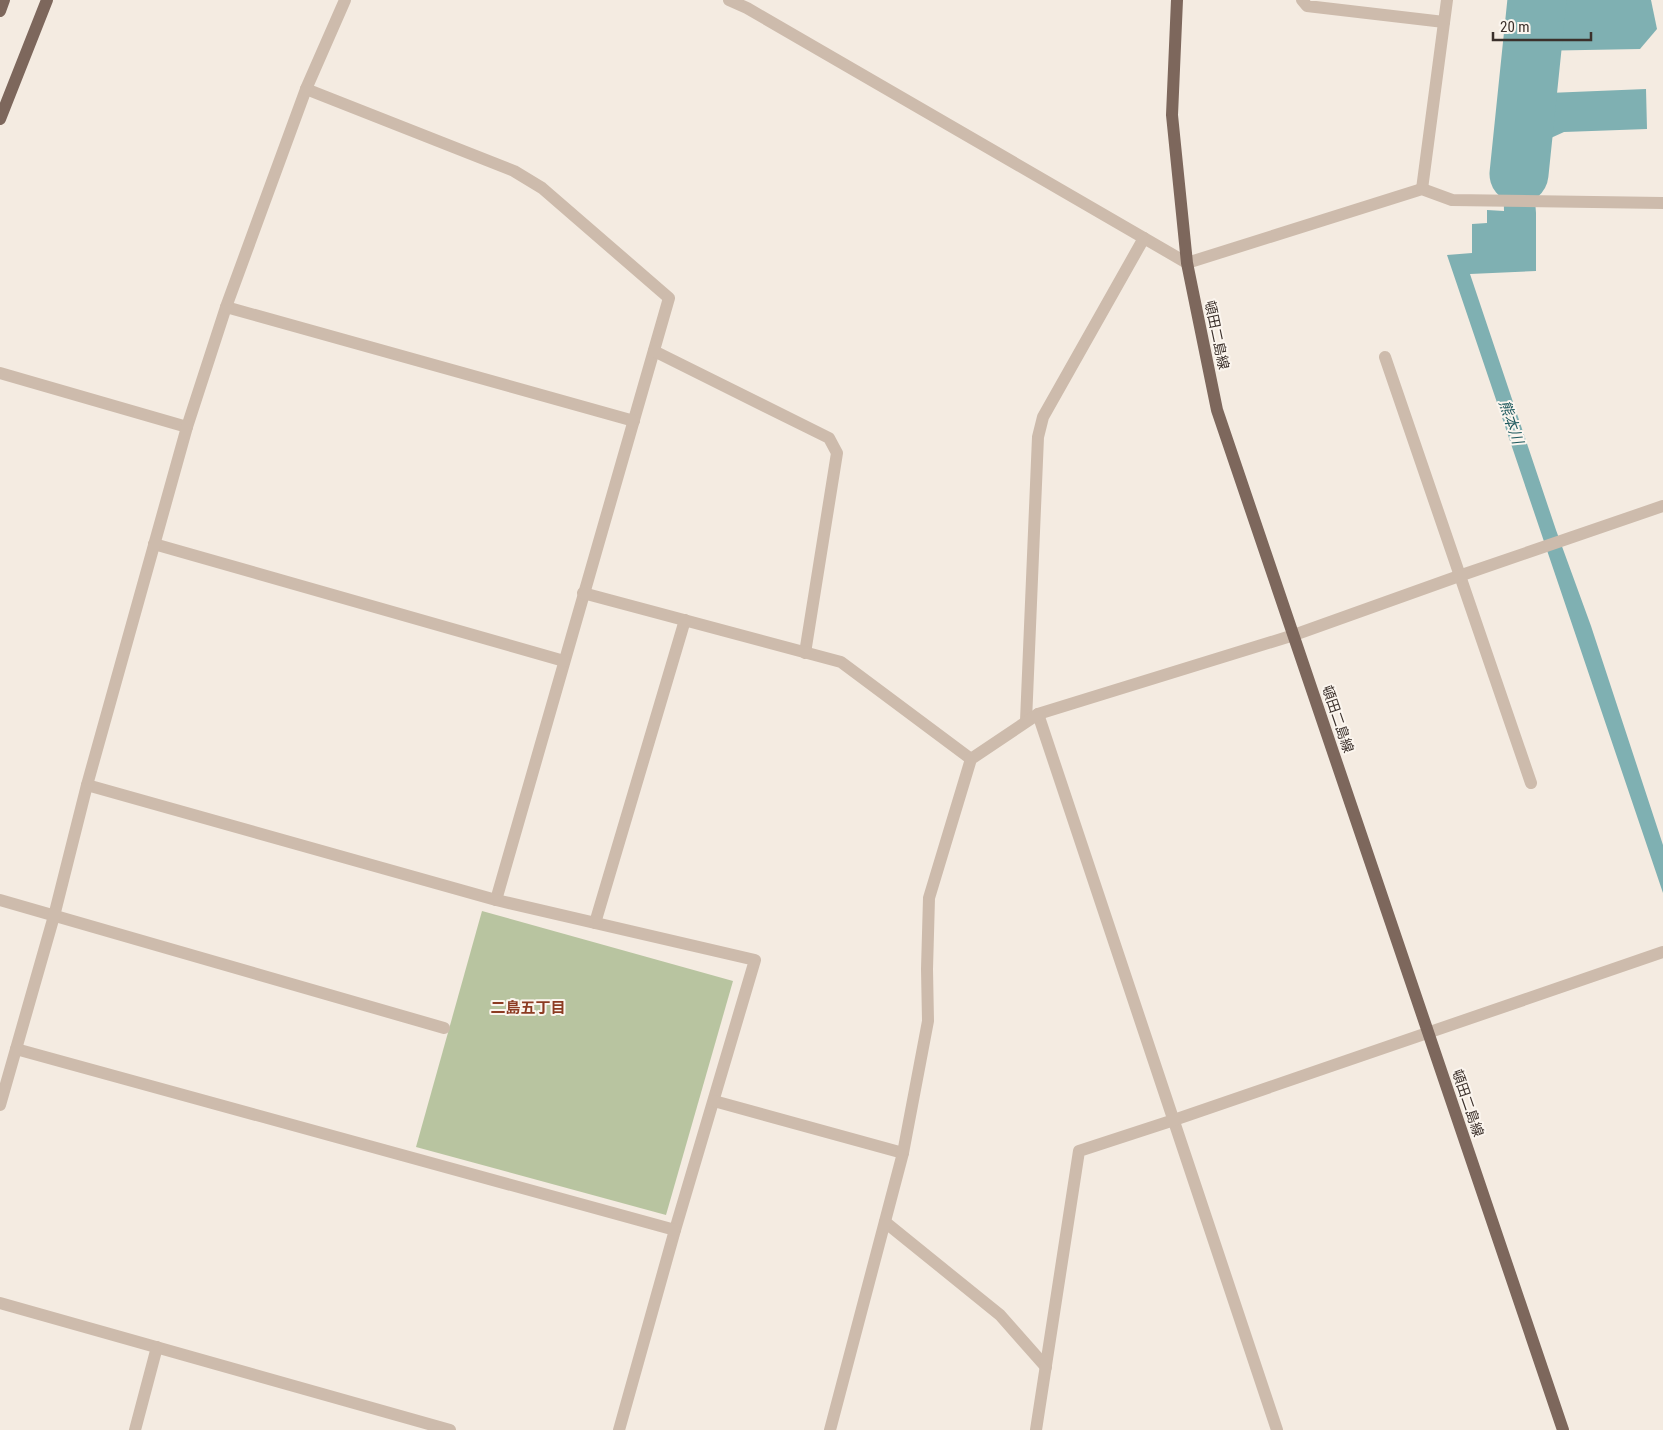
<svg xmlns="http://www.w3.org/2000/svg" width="1663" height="1430" font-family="'Roboto Condensed','Noto Sans JP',sans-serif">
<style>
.green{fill:#b8c4a0}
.water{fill:#7fb0b2}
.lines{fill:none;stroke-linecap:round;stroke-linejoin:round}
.river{stroke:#7fb0b2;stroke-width:59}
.minor{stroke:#cdbbac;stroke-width:12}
.major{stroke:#7d675c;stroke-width:12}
.labels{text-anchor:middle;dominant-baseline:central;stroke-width:4;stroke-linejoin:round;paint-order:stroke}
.street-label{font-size:14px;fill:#3b302b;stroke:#fbf5ee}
.water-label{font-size:15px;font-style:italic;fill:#1f5a5e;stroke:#fbf5ee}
.neighbourhood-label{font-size:15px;font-weight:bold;fill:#8c3b22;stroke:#fbf5ee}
</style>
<rect width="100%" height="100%" fill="#f4ebe1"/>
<path class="green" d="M482,911L733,981L666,1215L416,1147Z"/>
<g class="water">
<path d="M1513,0H1651L1657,29L1640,49L1530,51L1515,38Z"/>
<path d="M1646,89L1647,129L1564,132L1531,147L1536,213V271L1470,274L1556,530L1591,626L1663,845V893L1447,255L1472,253V224L1487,223V210L1504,211L1501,95Z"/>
</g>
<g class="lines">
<path class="river" d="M1519,174L1537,0"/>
<g class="minor">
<path d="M729,0L747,8L1187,263L1422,189L1452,200L1663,203"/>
<path d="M1302,0L1307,6L1444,22"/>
<path d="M306,89L514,171L542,188L669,298L496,900"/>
<path d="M1422,189L1447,0"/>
<path d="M226,307L634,421"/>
<path d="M654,351L829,438L837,453L805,653"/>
<path d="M1385,357L1531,783"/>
<path d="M0,373L187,427"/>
<path d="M154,544L564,661"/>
<path d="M583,593L841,662L971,759"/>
<path d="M1038,714L1277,1430"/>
<path d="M1026,721L1038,437L1043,417L1144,238"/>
<path d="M87,785L496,900L755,960L675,1230L619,1430"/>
<path d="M0,900L444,1028"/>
<path d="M595,923L685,620"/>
<path d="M16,1049L675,1230"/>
<path d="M714,1101L903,1153"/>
<path d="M0,1105L54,916L87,785L187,427L226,307L306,89L345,0"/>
<path d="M885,1222L1000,1315L1046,1367"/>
<path d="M0,1303L450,1430"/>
<path d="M135,1430L157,1347"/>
<path d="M830,1430L903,1153L928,1021L927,969L929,898L971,759L1038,714L1294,635L1459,576L1663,506"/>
<path d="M1036,1430L1079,1151L1174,1120L1663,952"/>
</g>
<g class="major">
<path d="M1177,0L1172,115L1187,263L1217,410L1563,1430"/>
<path d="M0,11L4,0"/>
<path d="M0,119L47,0"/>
</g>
</g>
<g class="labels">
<g class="street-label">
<text transform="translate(1217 335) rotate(78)">頓田二島線</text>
<text transform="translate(1338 719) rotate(71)">頓田二島線</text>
<text transform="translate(1468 1103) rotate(71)">頓田二島線</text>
</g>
<g class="water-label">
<text transform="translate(1511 422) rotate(71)">熊本川</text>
</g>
<g class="neighbourhood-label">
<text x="528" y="1008">二島五丁目</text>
</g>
</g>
<path d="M1493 32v8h98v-8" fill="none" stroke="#3b302b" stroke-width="2.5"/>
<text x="1500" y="32" font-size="15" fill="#3b302b" stroke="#fbf5ee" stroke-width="4" paint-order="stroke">20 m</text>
</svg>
